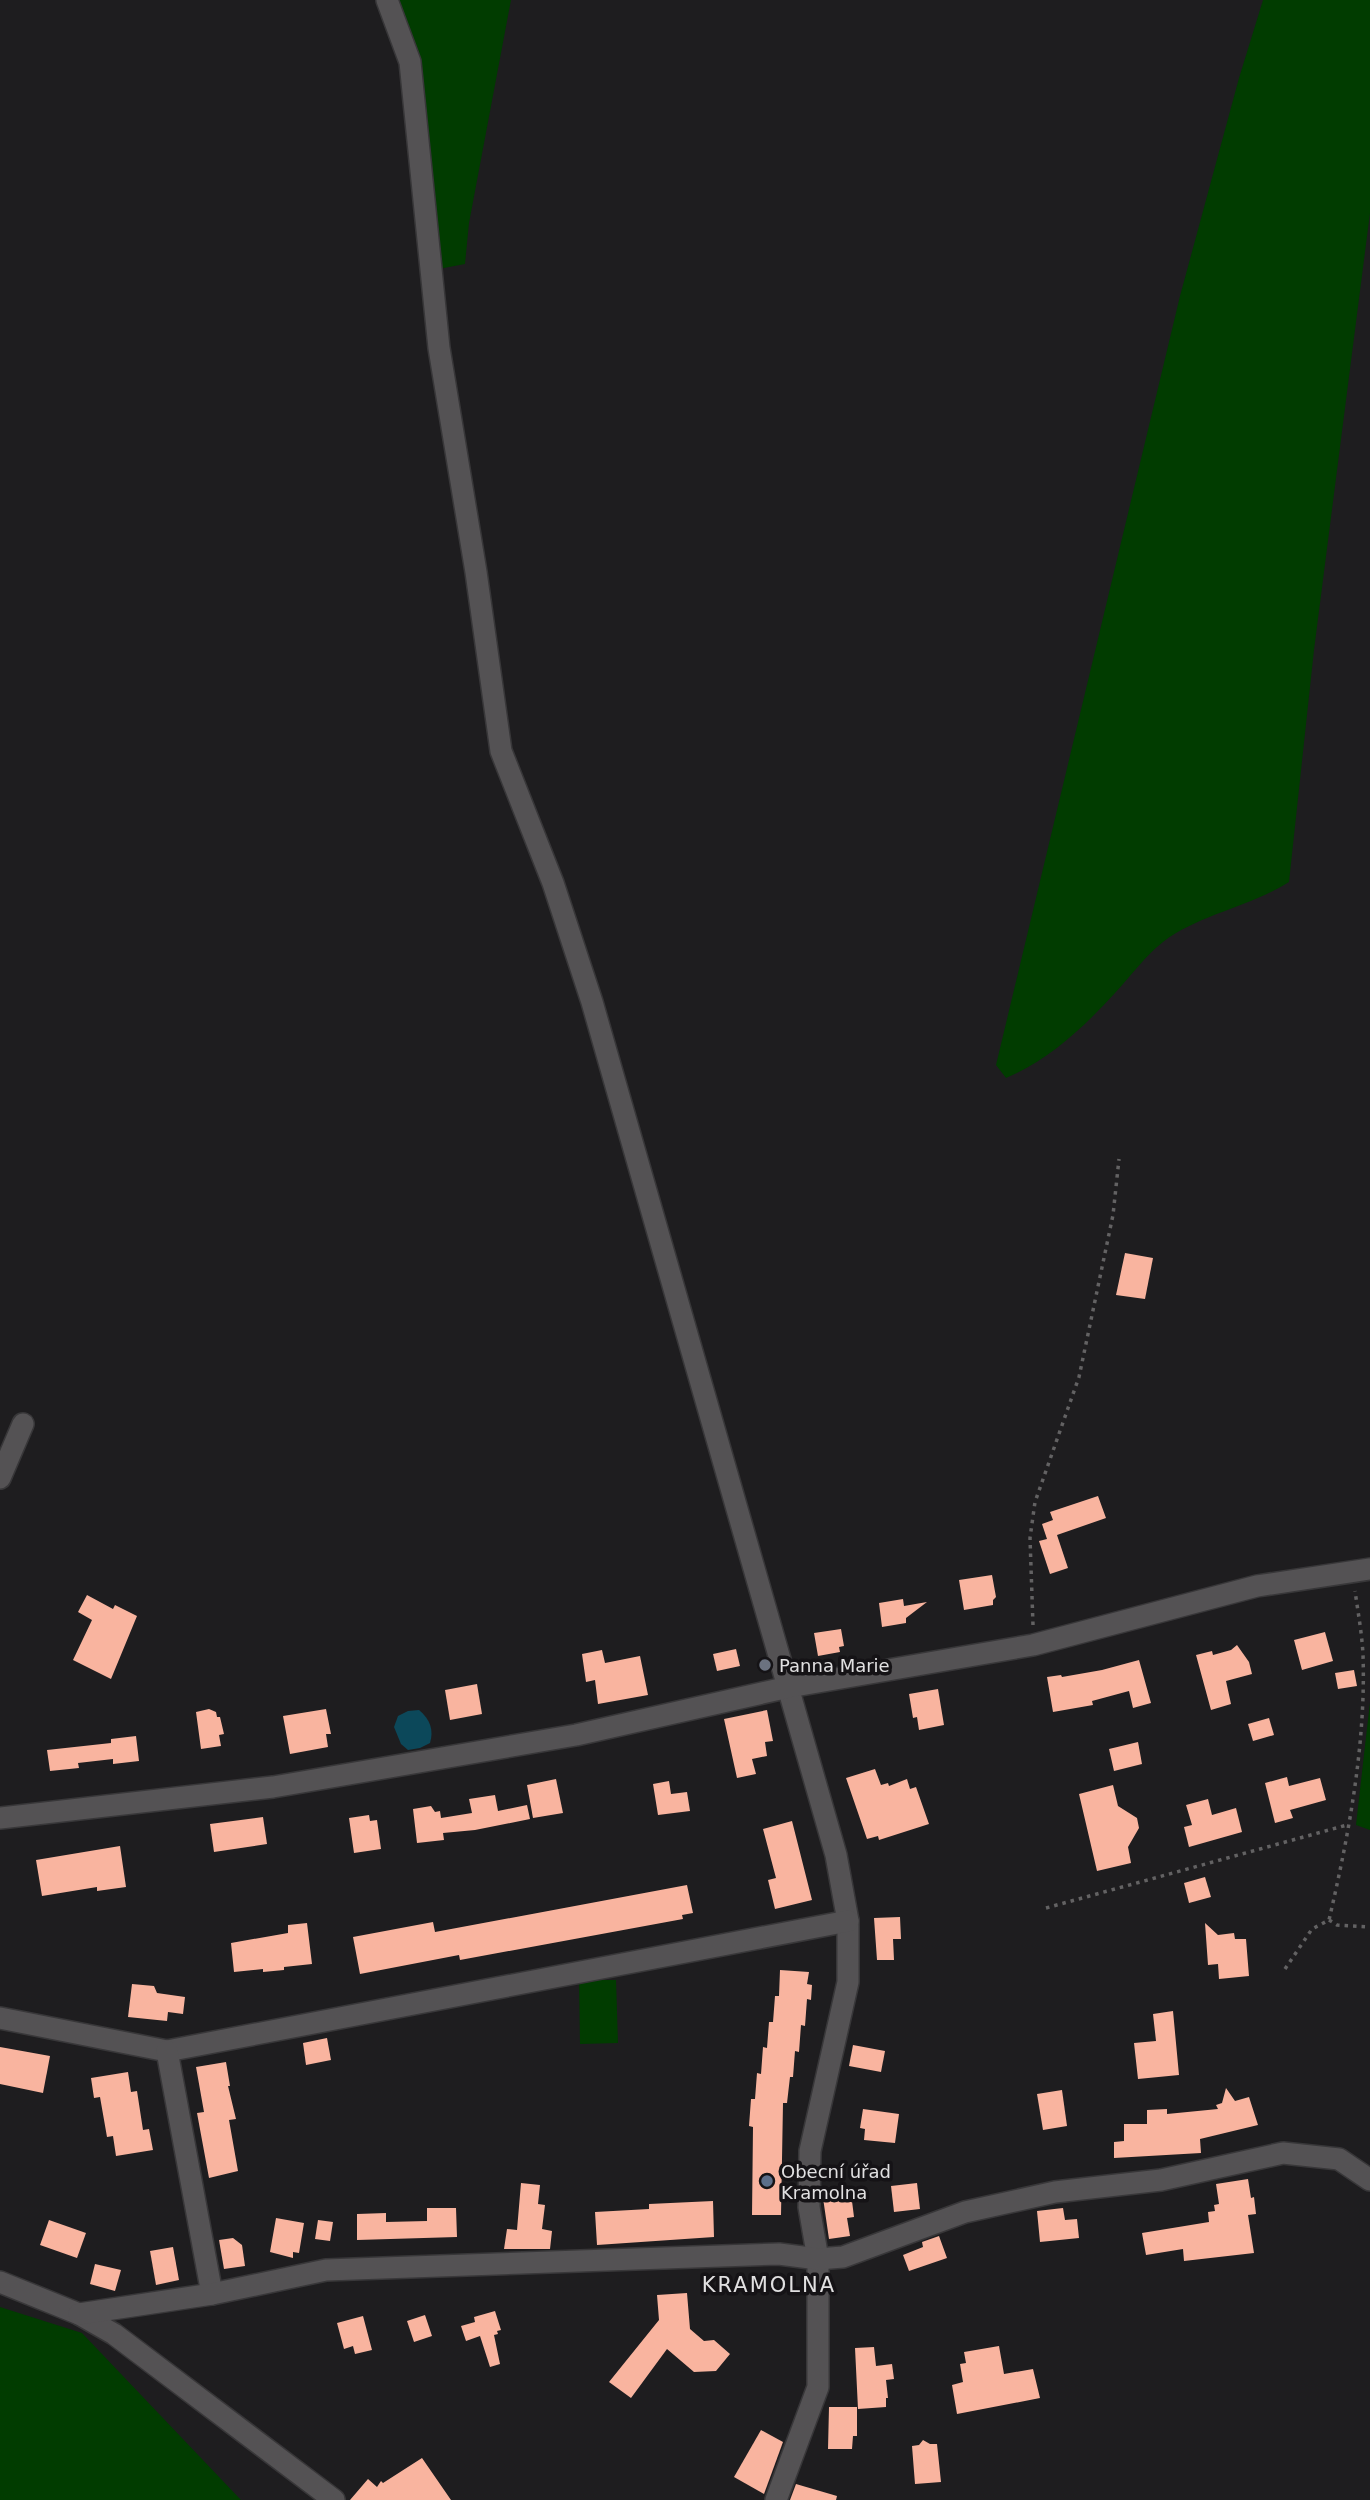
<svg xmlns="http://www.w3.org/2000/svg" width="1370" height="2500" font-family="'DejaVu Sans',sans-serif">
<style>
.green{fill:#013c00}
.water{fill:#0c485a}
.building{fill:#f9b49f}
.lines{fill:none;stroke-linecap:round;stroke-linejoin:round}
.minor-casing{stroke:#383739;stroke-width:24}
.path{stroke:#636263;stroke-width:3.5;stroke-dasharray:3.5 5;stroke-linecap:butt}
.minor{stroke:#545254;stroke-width:21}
.worship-dot{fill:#6b7280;stroke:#151316;stroke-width:2.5}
.service-dot{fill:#5c6f8a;stroke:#151316;stroke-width:2.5}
.labels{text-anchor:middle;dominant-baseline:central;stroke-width:7;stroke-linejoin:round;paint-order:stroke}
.poi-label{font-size:18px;fill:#e1e0e1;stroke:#151316;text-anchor:start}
.quarter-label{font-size:21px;letter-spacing:2px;fill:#e1e0e1;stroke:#151316}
</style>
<rect width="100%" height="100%" fill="#1e1d1f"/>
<g class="green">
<path d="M393,0H511L469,223L465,264L428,271Z"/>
<path d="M1263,0H1370V213L1314,650L1289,882C1250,907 1200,914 1163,942C1145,956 1131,976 1115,993C1085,1026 1048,1061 1006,1078L996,1065L1180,296L1239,78Z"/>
<path d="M1370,1702V1830L1356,1825Z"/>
<path d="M579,1980H616L618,2043L580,2044Z"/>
<path d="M0,2307L82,2333L241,2500H0Z"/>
</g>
<path class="water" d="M419,1710C430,1719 434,1730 430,1743L420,1748L408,1750L401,1744L394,1727L398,1716L408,1711Z"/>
<g class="building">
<path d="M1125,1253L1153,1258L1145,1299L1116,1295Z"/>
<path d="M1098,1496L1106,1518L1057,1535L1068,1568L1050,1574L1039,1541L1047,1539L1042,1524L1053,1520L1050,1512Z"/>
<path d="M992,1575L996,1597L993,1600V1605L964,1610L959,1580Z"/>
<path d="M87,1595L113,1609L115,1605L137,1616L111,1679L73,1660L92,1620L78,1612Z"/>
<path d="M903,1599L904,1606L927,1602L906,1618V1623L882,1627L879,1603Z"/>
<path d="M841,1629L844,1646L839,1647L840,1652L818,1656L814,1633Z"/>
<path d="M1325,1632L1333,1661L1302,1670L1294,1640Z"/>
<path d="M1237,1645L1249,1662L1252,1674L1226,1681L1231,1704L1211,1710L1196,1655L1212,1651L1213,1655L1231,1650Z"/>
<path d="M736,1649L740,1666L717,1671L713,1654Z"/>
<path d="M602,1650L605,1663L640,1656L648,1695L598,1704L595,1680L586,1682L582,1654Z"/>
<path d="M1139,1660L1151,1703L1133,1708L1129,1691L1092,1701L1093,1705L1053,1712L1047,1677L1061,1675L1062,1677L1102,1670Z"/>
<path d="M1354,1670L1357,1686L1338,1689L1335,1673Z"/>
<path d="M477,1684L482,1714L450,1720L445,1690Z"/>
<path d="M938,1689L944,1725L919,1730L917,1717L913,1718L909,1694Z"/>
<path d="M209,1709L216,1712L217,1717H220L224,1734L219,1735L221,1746L201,1749L196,1712Z"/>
<path d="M326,1709L331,1734H326L328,1747L290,1754L283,1716Z"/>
<path d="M767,1710L773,1741L765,1742L767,1756L752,1759L756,1774L737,1778L724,1719Z"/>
<path d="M1269,1718L1274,1735L1253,1741L1248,1724Z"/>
<path d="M136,1736L139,1761L113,1764V1759L78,1763L79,1768L50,1771L47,1750L111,1743V1739Z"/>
<path d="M1138,1742L1142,1764L1114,1771L1109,1749Z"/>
<path d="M875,1769L881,1785L888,1783L889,1786L907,1779L910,1789L916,1787L929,1824L879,1840L878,1836L867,1839L846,1778Z"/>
<path d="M1287,1777L1289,1786L1320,1778L1326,1800L1290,1810L1293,1818L1275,1823L1265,1783Z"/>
<path d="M556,1779L563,1813L533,1818L527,1785Z"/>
<path d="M669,1781L671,1794L687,1792L690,1811L658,1815L653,1784Z"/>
<path d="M1113,1785L1118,1806L1137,1818L1139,1828L1128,1847L1131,1863L1097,1871L1079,1794Z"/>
<path d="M495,1795L498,1811L527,1805L530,1819L475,1830L443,1833L444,1840L417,1843L413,1809L431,1806L435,1812L440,1811L441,1818L472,1813L469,1799Z"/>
<path d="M1208,1799L1212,1815L1236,1808L1242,1832L1189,1847L1184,1827L1192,1825L1186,1805Z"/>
<path d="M369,1815L370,1821L377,1820L381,1849L354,1853L349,1818Z"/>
<path d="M263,1817L267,1844L214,1852L210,1824Z"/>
<path d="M792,1821L812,1900L775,1909L768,1880L776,1878L763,1829Z"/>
<path d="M120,1846L126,1887L97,1891V1887L42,1896L36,1860Z"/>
<path d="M1205,1877L1211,1897L1189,1903L1184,1883Z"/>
<path d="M687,1885L693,1913L682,1915L683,1919L460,1960L459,1955L360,1974L353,1937L433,1922L435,1932Z"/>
<path d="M900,1917L901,1939H893L894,1960H877L874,1918Z"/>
<path d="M307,1923L312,1964L284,1967V1970L263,1972V1969L234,1972L231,1943L288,1933V1925Z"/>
<path d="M1205,1923L1218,1935L1234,1933L1235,1939H1246L1249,1976L1219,1979L1218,1964L1208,1965Z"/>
<path d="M780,1970L809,1972L807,1984L812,1985L811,2000L807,1999L805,2026L801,2025L799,2052L795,2051L793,2077H790L787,2103H783L781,2215H752L753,2127L749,2126L751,2099H755L757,2073L761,2074L763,2047L767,2048L769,2022H773L775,1996H779Z"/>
<path d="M132,1984L154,1986L157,1993L185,1997L183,2014L168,2012L167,2021L128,2017Z"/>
<path d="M1173,2011L1179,2075L1138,2079L1134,2043L1156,2041L1153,2014Z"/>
<path d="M327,2038L331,2060L306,2065L303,2043Z"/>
<path d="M853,2045L885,2051L881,2072L849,2066Z"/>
<path d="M0,2047L50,2056L43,2093L0,2084Z"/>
<path d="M226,2062L230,2086H228L236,2119L229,2120L238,2171L209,2178L197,2113L204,2112L196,2067Z"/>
<path d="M128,2072L131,2092L137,2091L143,2130L149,2129L153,2150L116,2156L113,2136L107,2137L100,2097L94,2098L91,2078Z"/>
<path d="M1226,2088L1235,2101L1249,2097L1258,2125L1200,2139L1201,2153L1114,2158V2142L1124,2141V2124H1147V2110L1167,2109V2114L1218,2109L1216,2105L1222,2103Z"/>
<path d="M1062,2090L1067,2126L1043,2130L1037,2094Z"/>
<path d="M863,2109L899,2114L895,2143L864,2140L865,2129L860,2128Z"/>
<path d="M1248,2179L1251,2198L1254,2197L1256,2214L1248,2215L1254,2253L1184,2261L1183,2249L1146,2255L1142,2233L1209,2222L1208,2212L1215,2211L1214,2205L1219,2204L1216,2184Z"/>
<path d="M521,2183L540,2185L538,2204L545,2205L542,2229L552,2231L550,2249H504L507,2229L517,2230Z"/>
<path d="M917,2183L920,2209L894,2212L891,2186Z"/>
<path d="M841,2188L843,2202L852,2201L854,2217L847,2218L850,2236L829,2239L822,2191Z"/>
<path d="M713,2201L714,2237L597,2245L595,2212L649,2209V2204Z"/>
<path d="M427,2208H456L457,2237L357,2240V2214L386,2213V2222L427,2221Z"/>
<path d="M1063,2208L1065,2220L1077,2219L1079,2238L1040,2242L1037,2211Z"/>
<path d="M276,2218L304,2223L299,2253L293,2252V2258L270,2252Z"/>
<path d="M49,2220L86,2233L77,2258L40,2245Z"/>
<path d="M318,2220L333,2222L330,2241L315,2239Z"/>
<path d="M939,2236L947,2258L909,2271L903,2255L923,2247L922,2242Z"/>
<path d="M233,2238L242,2245L245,2266L224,2269L219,2240Z"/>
<path d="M173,2247L179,2280L156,2285L150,2251Z"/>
<path d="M95,2264L121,2270L115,2291L90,2284Z"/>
<path d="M687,2293L690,2329L704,2341L714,2340L730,2354L716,2371L694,2372L667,2349L631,2398L609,2382L659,2320L657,2295Z"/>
<path d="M495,2311L501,2330L497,2331L498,2334L494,2335L500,2364L490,2367L480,2336L466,2341L461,2326L475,2322L474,2317Z"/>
<path d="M425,2315L432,2336L414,2342L407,2321Z"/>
<path d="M363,2316L372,2350L355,2354L353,2346L344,2349L337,2323Z"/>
<path d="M999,2346L1004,2374L1033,2369L1040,2398L957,2414L952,2385L963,2382L960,2364L966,2363L964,2352Z"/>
<path d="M874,2347L876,2366L892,2364L894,2379L886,2380L888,2398H886V2407L858,2409L855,2348Z"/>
<path d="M829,2407H857V2436H853L852,2449H828Z"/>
<path d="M761,2430L783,2442L764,2494L734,2477Z"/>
<path d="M923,2440L930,2444H937L941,2482L915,2484L912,2446L919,2445Z"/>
<path d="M422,2458L451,2500H350L368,2479L377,2487L381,2481L383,2483Z"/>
<path d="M796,2484L837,2496L836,2500H790Z"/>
</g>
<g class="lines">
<g class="minor-casing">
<g id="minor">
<path d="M387,0L410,62L439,348L476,572L501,751L553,883L592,1002L836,1855L848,1921V1982L810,2151L809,2207L818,2259V2387L776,2500"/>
<path d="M0,1478L23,1424"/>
<path d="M0,1818L273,1787L576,1735L789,1687L1033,1645L1257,1586L1370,1569"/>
<path d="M0,2018L167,2051L848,1921"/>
<path d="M167,2051L212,2294"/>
<path d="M0,2282L79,2314L114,2334L334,2500"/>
<path d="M79,2314L212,2294L326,2270L779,2254L818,2259L843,2257L965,2212L1055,2192L1161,2180L1283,2153L1339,2159L1370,2180"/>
</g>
</g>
<g class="path">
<path d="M1033,1625L1030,1538L1035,1502L1079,1377L1113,1215L1119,1159"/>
<path d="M1046,1908L1347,1825"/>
<path d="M1329,1920L1337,1925L1370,1927"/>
<path d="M1285,1969L1312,1929L1329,1920C1349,1834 1366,1743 1363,1655C1362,1634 1358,1612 1355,1591"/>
</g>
<use href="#minor" class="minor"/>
</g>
<circle class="worship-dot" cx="765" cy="1665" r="7"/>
<circle class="service-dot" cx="767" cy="2181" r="7"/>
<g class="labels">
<g class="poi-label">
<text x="779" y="1665">Panna Marie</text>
<text x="781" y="2171">Obecní úřad<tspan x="781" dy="21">Kramolna</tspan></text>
</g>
<g class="quarter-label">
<text x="769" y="2285">KRAMOLNA</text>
</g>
</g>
</svg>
